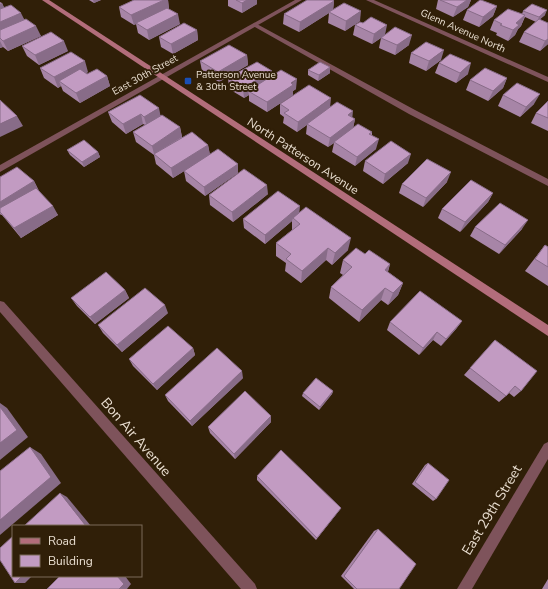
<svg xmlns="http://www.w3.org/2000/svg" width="548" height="589" font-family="'Nunito Sans',sans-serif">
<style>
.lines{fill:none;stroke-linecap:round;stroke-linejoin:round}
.service{fill:#7e535b;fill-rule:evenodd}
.minor{fill:#7e535b;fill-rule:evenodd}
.tertiary{fill:#7e535b;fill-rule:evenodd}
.secondary{fill:#b26d7b;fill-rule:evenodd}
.wall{fill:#a785a7}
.shaded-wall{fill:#886c88}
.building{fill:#c29bc2;stroke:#886c88}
.transit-dot{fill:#1a4fb4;stroke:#301f08;stroke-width:1.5}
.labels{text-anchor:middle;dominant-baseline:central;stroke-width:4;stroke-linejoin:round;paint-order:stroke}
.far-street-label{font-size:10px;fill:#e9ded0;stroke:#301f08}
.far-poi-label{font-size:10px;fill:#e9ded0;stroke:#301f08;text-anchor:start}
.street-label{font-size:12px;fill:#e9ded0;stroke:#301f08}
.near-street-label{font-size:14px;fill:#e9ded0;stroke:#301f08}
</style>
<rect width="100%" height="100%" fill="#301f08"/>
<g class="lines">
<path class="service" d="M255,23L415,110L548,179V186L409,114L253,26L252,25Z"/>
<g class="minor">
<path d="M0,301L4,302L255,584L257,589H241L0,312Z"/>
<path d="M548,442V459L472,589H457L544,444Z"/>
</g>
<g class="tertiary">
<path d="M295,0H302L0,172V165Z"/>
<path d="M366,0H374L548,77V82Z"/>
</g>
<path class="secondary" d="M42,0H49L548,325V336Z"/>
</g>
<g class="wall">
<path d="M89,0H101L94,3Z"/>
<path d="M134,0H168L169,9L180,24L149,40L138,33L136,24L134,25L121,17L119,7Z"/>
<path d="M228,0H257V4L242,13L228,6Z"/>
<path d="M438,0H471L468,7L453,17L436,9Z"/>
<path d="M334,1L333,10L360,21L345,31L328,23L329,13L299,32L283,24L284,14Z"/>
<path d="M0,2L2,3L4,8L24,19L41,36L8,51L3,47L0,48Z"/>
<path d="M497,6L493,16L479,27L463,20L467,10Z"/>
<path d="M523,11L545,15L540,19L548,44L540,51L519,42L524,32L536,22L525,17L521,26L518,29L515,35L508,41L496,35L497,33L490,30L494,20L522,14Z"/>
<path d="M355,25L385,35L409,45L395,55L379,48L381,38L372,44L353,35Z"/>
<path d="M197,30L198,40L173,54L161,47L159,37Z"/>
<path d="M22,46L68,51L39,65L27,56Z"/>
<path d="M411,53L441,60L426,71L409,63Z"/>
<path d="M247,55L248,65L219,82L202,71L200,61Z"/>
<path d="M439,63L468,74L456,83L435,73Z"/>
<path d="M330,67V73L318,81L308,75V70Z"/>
<path d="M40,68L88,72L86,73L87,74L107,76L110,86L80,103L63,91L61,86L58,88L44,78Z"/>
<path d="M272,71V76L296,89L293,91V95L267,112L249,101V95L244,98L229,89L228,78Z"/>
<path d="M507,78L503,88L488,101L466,90L470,80Z"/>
<path d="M503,95L534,104L520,117L498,106Z"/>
<path d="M548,101V131L531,123L536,113Z"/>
<path d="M280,104L330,107L355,119L353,128L372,132V135L376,149L355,166L332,152L334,143L328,147L306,134L307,125L297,132L283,123L284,117L280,114Z"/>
<path d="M108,112L160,115L180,127L182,137L208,145L210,155L173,178L156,164L154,155L136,142L133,132L145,125L143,124L126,134L112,122Z"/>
<path d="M67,150L98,152L100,157L84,167L70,155Z"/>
<path d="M365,161L408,163L383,184L363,171Z"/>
<path d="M238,164V173L205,196L186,181L184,171Z"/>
<path d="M0,177L34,181L39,191L58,215L21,238L2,215H1L0,214Z"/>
<path d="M447,182L423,207L399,193L402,184Z"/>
<path d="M493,193L488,202L460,232L438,218L442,209Z"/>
<path d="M268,194L233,222L210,205L209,195Z"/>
<path d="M299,213L348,250L332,265L326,260L301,283L285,271L286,263L276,256V243L292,230V221L265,244L244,228L243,219Z"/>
<path d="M475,227L522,229L499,254L470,236Z"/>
<path d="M545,245L548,247V286L525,271Z"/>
<path d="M343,260L390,264L388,272L403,283L398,295L388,305L381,300L359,322L329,298L331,287L343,275L340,273Z"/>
<path d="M125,290L129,298L95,324L77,306L71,298Z"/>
<path d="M168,313L122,352L103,333L98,325Z"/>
<path d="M462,321L456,329L441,346L433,340L419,355L387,330L390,322Z"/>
<path d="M495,340L521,391L514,397L509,393L506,396L499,402L464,375Z"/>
<path d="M193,348L195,355L157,390L133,366L129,359Z"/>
<path d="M243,378L192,426L168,401L165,395Z"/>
<path d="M333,391L332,394L319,410L302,396L303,393Z"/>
<path d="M271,416V422L235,459L210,433L208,427Z"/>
<path d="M428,463L436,499L433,501L412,484L425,465Z"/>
<path d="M257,476L341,508L316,540L257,480Z"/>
<path d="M378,529L399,589H354L341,576L374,531Z"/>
<path d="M548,579V589H542Z"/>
</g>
<g class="shaded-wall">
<path d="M93,0H101L94,3Z"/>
<path d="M164,0H168L169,9L134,25L131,15Z"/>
<path d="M247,0H257V4L242,13V3Z"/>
<path d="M467,0H471L468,7L453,17L457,7Z"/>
<path d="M334,1L333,11L329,12V13L299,32L300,22Z"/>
<path d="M2,3L7,13L0,16V4Z"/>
<path d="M497,6L493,16L479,27L483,17Z"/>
<path d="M547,10L545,15L537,22L539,17Z"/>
<path d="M361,11L360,21L345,31L346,21Z"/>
<path d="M21,13L26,23L0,34V22Z"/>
<path d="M178,14L180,24L149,40L147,30Z"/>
<path d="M525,15L521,26L518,29L515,35L508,41L516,23Z"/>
<path d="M387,25L385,35L372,44L374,34Z"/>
<path d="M36,26L41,36L8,51L3,41Z"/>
<path d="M197,30L198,40L173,54L171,44Z"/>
<path d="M412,35L409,45L395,55L397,45Z"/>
<path d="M548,39V44L540,51L545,41Z"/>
<path d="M0,41L3,47L0,48Z"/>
<path d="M64,41L68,51L39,65L35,55Z"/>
<path d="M444,50L441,60L426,71L429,61Z"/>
<path d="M247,55L248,65L219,82L218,72Z"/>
<path d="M85,61L88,72L64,84L59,81L61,86L58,88L54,77Z"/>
<path d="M471,63L468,74L456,83L460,73Z"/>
<path d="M330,67V73L318,81L319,75Z"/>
<path d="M272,71V81L248,91L249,95L244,98L243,88Z"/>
<path d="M107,76L110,86L80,103L76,93Z"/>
<path d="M507,78L503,88L488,101L493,91Z"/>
<path d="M297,79L296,89L293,91V95L267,112V102Z"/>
<path d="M540,94L534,104L520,117L526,107Z"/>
<path d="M331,98L330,108L297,132L298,122Z"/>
<path d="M159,108L161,118L147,127L144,117Z"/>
<path d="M353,111L352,121L355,119L353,129L334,142V143L328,147L330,138L348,115Z"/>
<path d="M141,114L143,124L126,134L123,124Z"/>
<path d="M17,116L23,126L0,137V124Z"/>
<path d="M180,127L182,137L154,154L152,146Z"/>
<path d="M379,139L376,149L355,166L357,157Z"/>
<path d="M208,145L210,155L173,178L171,168Z"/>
<path d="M98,152L100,157L84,167L82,162Z"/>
<path d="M411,154L408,163L383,184L385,174Z"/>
<path d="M238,164V173L205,196L204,187Z"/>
<path d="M451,172L447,182L423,207L426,198Z"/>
<path d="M34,181L39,191L0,212V202Z"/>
<path d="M267,185L268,194L233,222L232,212Z"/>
<path d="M493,193L488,202L460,232L465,222Z"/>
<path d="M53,206L58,215L21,238L14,228Z"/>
<path d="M300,206L299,216L293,218L292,221L265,244V235Z"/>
<path d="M528,220L522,229L499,254L505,245Z"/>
<path d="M351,238L348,250L332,265L335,253Z"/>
<path d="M328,248L326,260L301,283L302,271Z"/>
<path d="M390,264L386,277L385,270Z"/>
<path d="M403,283L398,295L388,305L393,293Z"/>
<path d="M385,288L381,300L359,322L362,310Z"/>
<path d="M125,290L129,298L95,324L90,317Z"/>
<path d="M165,305L168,313L122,352L117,345Z"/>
<path d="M462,321L456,329L441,346L446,339Z"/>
<path d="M437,332L433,340L419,355L423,348Z"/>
<path d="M193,348L195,355L157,390L153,384Z"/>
<path d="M242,371L243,378L192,426L190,421Z"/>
<path d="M333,391L332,394L319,410L320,407Z"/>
<path d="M0,403L7,408L28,437L0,460Z"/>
<path d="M271,416V422L235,459L234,454Z"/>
<path d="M30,447L41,454L61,483L0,535V520Z"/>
<path d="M60,493L67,497L91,526H86Z"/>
<path d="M22,576H32L25,583H15Z"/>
<path d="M117,576H125L131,584L127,589H119Z"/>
</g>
<g class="building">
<path d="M134,0H164L131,15L119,7Z"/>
<path d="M236,0H247L242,3Z"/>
<path d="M307,0H333L334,1L300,22L284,14Z"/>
<path d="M440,0H467L457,7Z"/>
<path d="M480,0H481L497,6L483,17L467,10Z"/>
<path d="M344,3L361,11L346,21L329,12Z"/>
<path d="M532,4L547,10L539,17L523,11Z"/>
<path d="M11,5L21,13L0,22V9Z"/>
<path d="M167,8L178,14L147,30L136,23Z"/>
<path d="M508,9L525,15L516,23L519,25L513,30L500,25L502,24L494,20Z"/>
<path d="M371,17L387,25L374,34L355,25L360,22L363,23Z"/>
<path d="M26,19L36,26L3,41L0,38V30Z"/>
<path d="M539,19L548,23V39L545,41L524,32Z"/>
<path d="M184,23L197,30L171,44L159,37Z"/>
<path d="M395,27L412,35L397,45L381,38Z"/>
<path d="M51,32L64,41L35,55L22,46Z"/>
<path d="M426,42L444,50L429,61L411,53Z"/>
<path d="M229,45L247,55L218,72L200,61Z"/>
<path d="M71,52L85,61L54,77L40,68Z"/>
<path d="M450,54L471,63L460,73L439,63Z"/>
<path d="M257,62L272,71L243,88L228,78Z"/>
<path d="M320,62L330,67L319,75L308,70Z"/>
<path d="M485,68L507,78L493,91L470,80Z"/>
<path d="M80,69L87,74L97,69L107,76L76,93L59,81Z"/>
<path d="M281,70L297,79L291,83L293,85L267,102L248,91Z"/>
<path d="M517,83L540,94L526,107L503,95Z"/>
<path d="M309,85L331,98L298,122L284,113L289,110L280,104Z"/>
<path d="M140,95L159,108L144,117L141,114L123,124L108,112Z"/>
<path d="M0,100L17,116L0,124Z"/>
<path d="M548,101V118L536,113Z"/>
<path d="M337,102L353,111L348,115L355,119L330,138L307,124Z"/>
<path d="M162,115L180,127L152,146L133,132Z"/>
<path d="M358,124L372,132L369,134L379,139L357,157L334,142Z"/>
<path d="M192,132L208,145L171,168L154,154Z"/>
<path d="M84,140L98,152L82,162L67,150Z"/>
<path d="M391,141L411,154L385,174L365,161Z"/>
<path d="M218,149L238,164L204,187L184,171Z"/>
<path d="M427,159L451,172L426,198L402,184Z"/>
<path d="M17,167L34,181L0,202V177Z"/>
<path d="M244,169L267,185L232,212L209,195Z"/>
<path d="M471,180L493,193L465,222L442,209Z"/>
<path d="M36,188L53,206L14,228L0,212V208Z"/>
<path d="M278,191L300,206L265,235L243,219Z"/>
<path d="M500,203L528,220L505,245L475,227Z"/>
<path d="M306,207L351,238L335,253L328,248L302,271L286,259L291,254L276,243L300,224L293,218Z"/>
<path d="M545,245L548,247V267L535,259Z"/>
<path d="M356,248L365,254L369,250L390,264L385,270L403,283L393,293L385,288L362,310L331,287L352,267L343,260Z"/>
<path d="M106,272L125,290L90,317L71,298Z"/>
<path d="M145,288L165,305L117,345L98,325Z"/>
<path d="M420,291L462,321L446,339L437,332L423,348L390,322Z"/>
<path d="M168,326L193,348L153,384L129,359Z"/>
<path d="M495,340L537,371L521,391L515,386L506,396L470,368Z"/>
<path d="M217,348L242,371L190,421L165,395Z"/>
<path d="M316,378L333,391L320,407L303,393Z"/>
<path d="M245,391L271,416L234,454L208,427Z"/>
<path d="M0,407L17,430L0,443Z"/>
<path d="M30,447L51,477L0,520V471Z"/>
<path d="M281,450L341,508L317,538L257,476Z"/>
<path d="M428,463L449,480L436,499L415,482Z"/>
<path d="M60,493L86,526H24Z"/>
<path d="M378,529L416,564L399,589H357L344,576Z"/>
<path d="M13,536V576H22L15,583L0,560V548Z"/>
<path d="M60,576H117L124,584L119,589H47Z"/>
</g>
<rect class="transit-dot" x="184" y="77" width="8" height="8" rx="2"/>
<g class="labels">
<g class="far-street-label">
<text transform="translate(463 31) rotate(24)">Glenn Avenue North</text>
<text transform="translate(145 75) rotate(-29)">East 30th Street</text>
</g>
<g class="far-poi-label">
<text x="196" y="75">Patterson Avenue<tspan x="196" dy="12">&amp; 30th Street</tspan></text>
</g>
<g class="street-label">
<text transform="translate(303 156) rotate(33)">North Patterson Avenue</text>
</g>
<g class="near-street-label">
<text transform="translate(136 437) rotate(49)">Bon Air Avenue</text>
<text transform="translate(492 510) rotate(-59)">East 29th Street</text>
</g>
</g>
<rect x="12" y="525" width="130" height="52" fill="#301f08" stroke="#7a6b58"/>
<rect x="20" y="538" width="20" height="6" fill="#b26d7b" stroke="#7a6b58"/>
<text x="48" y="545" font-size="12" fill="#e9ded0">Road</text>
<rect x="20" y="555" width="20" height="12" fill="#c29bc2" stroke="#7a6b58"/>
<text x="48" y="565" font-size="12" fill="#e9ded0">Building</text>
</svg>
